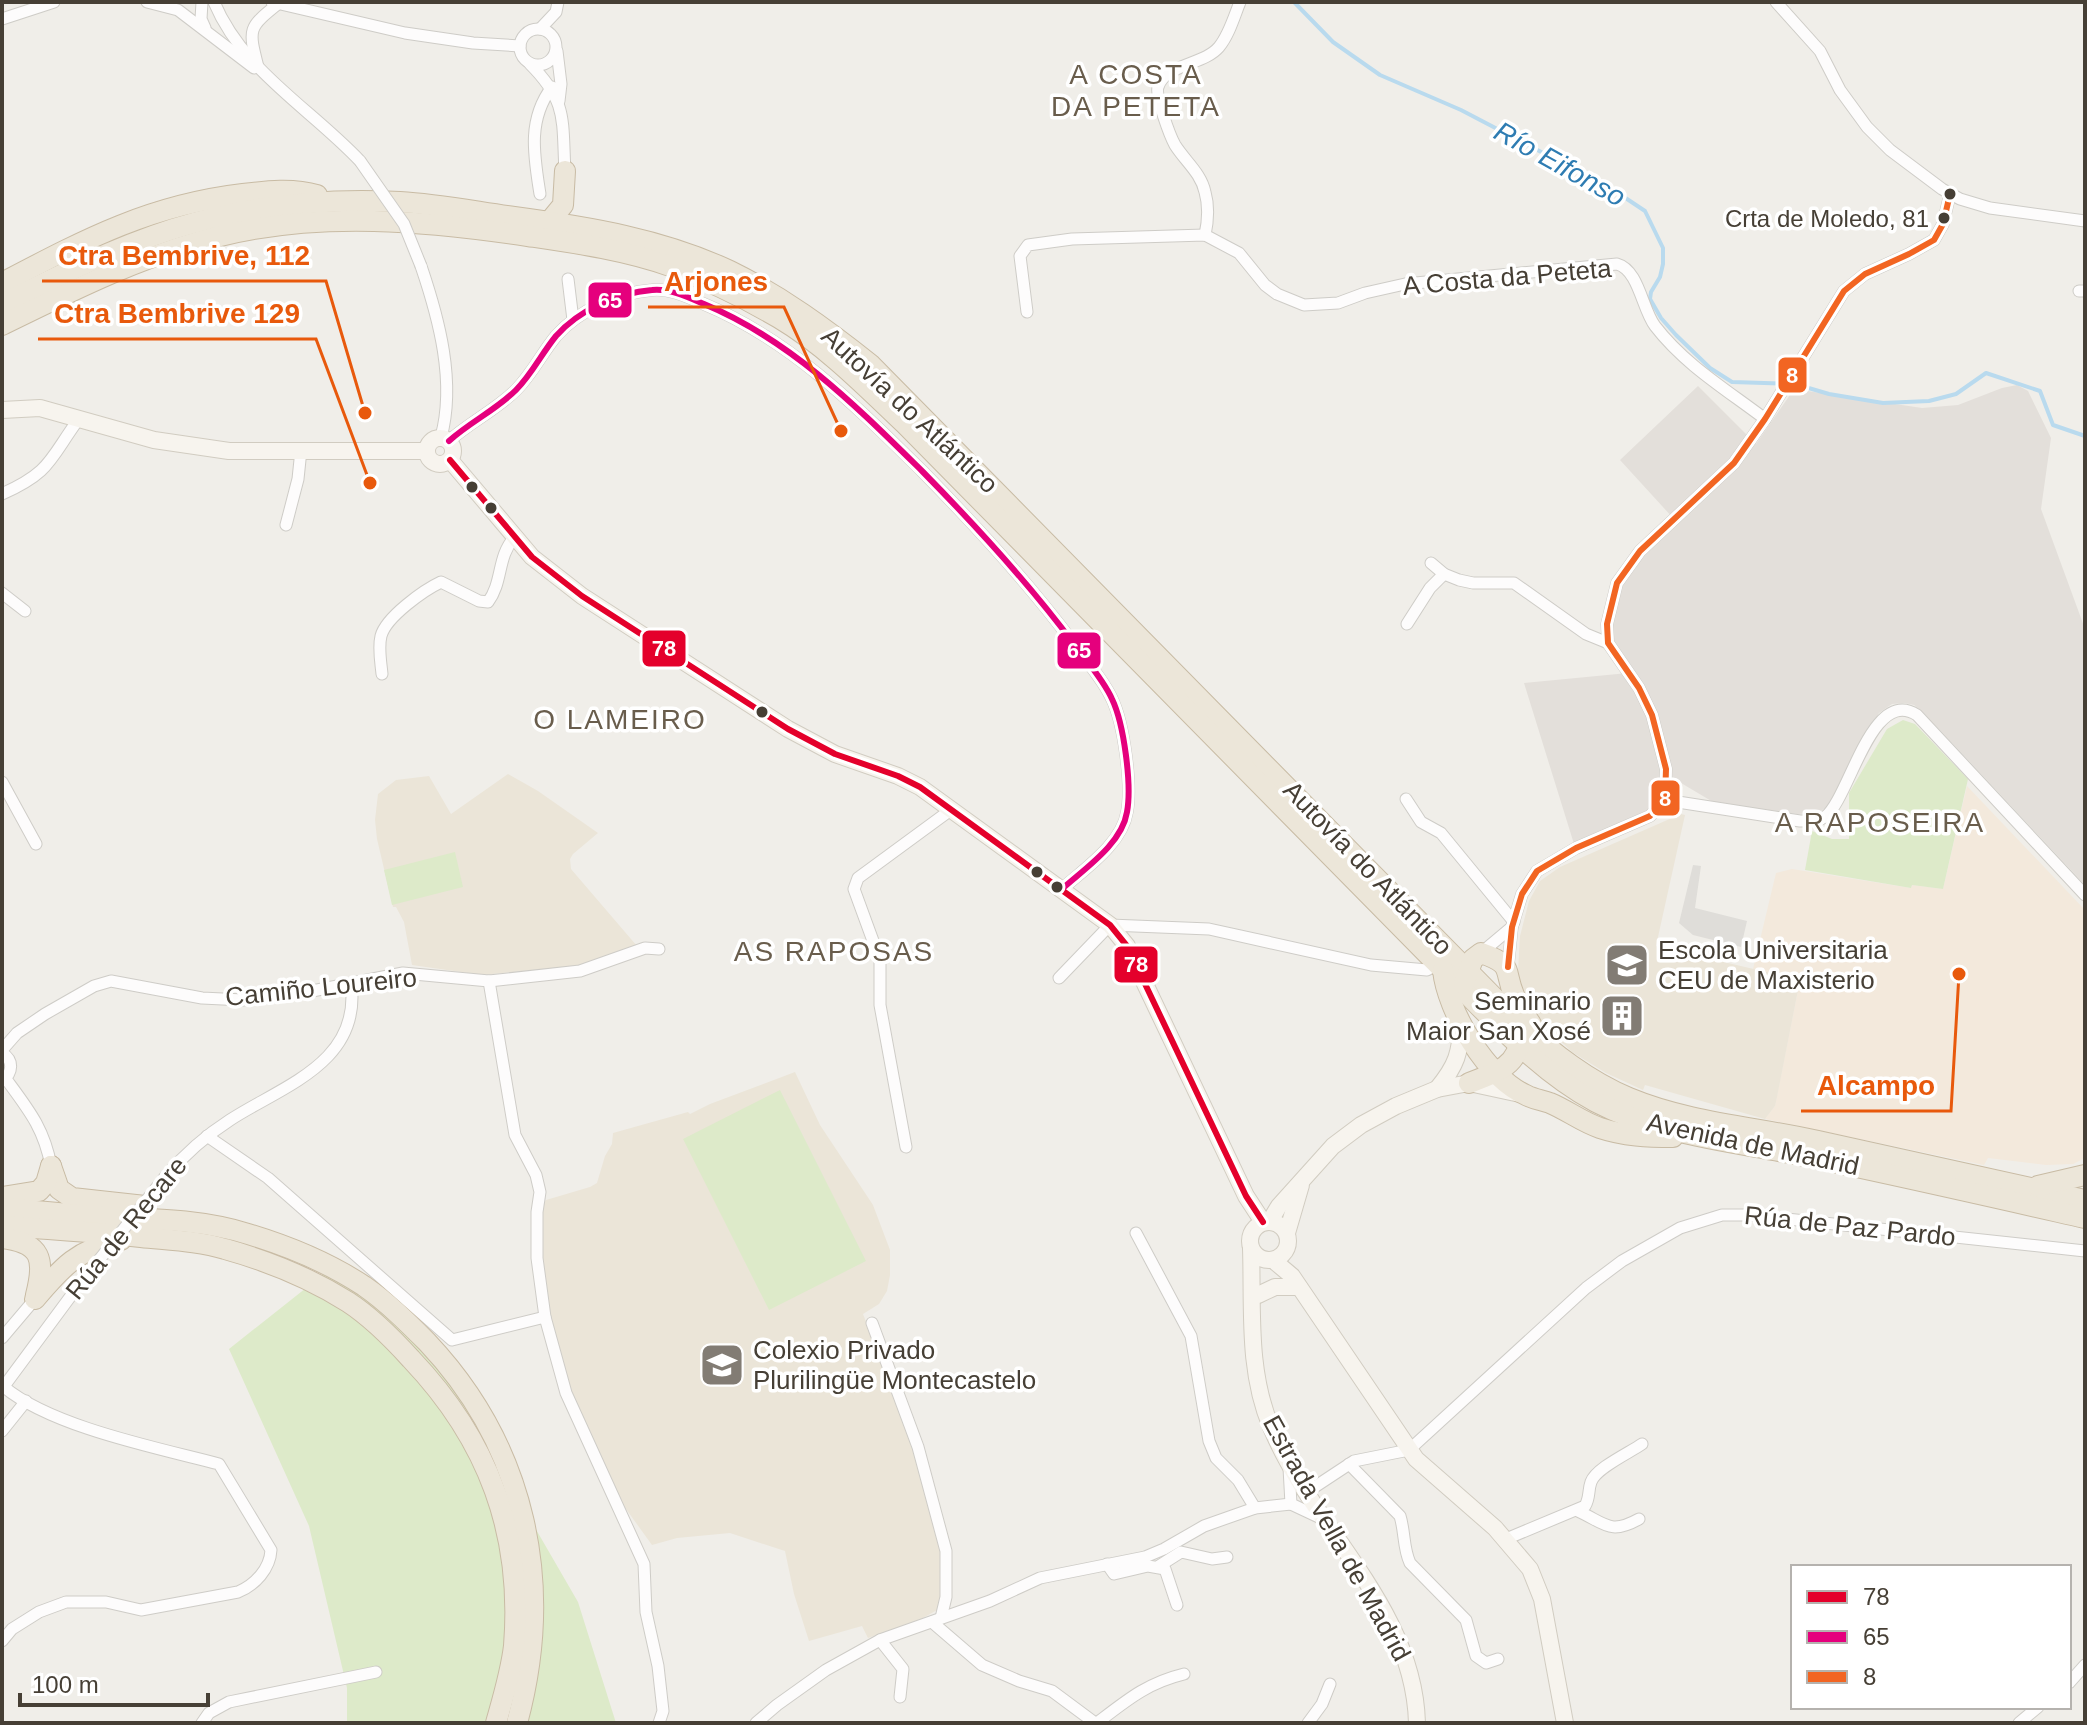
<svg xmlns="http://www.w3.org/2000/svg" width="2087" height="1725" font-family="Arial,sans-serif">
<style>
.commercial{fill:#f3e9dc}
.industrial{fill:#e3dfda}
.education{fill:#ebe5d8}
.green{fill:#ddeac9}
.parking{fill:#dfddd9}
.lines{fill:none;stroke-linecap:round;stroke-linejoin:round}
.stream{stroke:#b9daee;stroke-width:4}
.street-casing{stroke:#ceccc7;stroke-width:13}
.secondary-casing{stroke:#d1ccc1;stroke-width:18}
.highway-casing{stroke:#c8bba4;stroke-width:22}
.street{stroke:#fdfcfc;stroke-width:11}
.secondary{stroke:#f7f4ee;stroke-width:16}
.highway{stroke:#ece6d9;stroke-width:20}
.street-bridge-casing{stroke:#ceccc7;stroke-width:13;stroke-linecap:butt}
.street-bridge{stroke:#fdfcfc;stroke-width:11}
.bus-1-casing{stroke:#fff;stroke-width:12}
.bus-2-casing{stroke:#fff;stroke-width:12}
.bus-3-casing{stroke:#fff;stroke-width:12}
.bus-1{stroke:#e4002b;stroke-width:6}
.bus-2{stroke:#e5007d;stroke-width:6}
.bus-3{stroke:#f26522;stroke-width:6}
.bus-dot{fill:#463f35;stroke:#fff;stroke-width:3}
.labels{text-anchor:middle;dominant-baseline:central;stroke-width:7;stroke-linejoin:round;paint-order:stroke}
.bus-label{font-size:24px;fill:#463f35;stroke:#fff;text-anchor:end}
.street-label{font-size:26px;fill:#463f35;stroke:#fff}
.poi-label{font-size:26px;fill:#463f35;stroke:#fff;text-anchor:start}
.neighbourhood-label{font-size:28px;letter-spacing:2px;fill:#695d4c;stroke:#fff}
.water-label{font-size:28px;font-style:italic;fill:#2e7cb2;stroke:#fff}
.leader{fill:none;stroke:#e8590c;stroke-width:3}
.callout-dot{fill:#e8590c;stroke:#fff;stroke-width:3}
.callout-label{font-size:28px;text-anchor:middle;font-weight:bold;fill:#e8590c;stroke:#fff;stroke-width:7;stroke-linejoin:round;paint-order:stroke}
.line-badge{stroke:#fff;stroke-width:3}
.badge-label{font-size:22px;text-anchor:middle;font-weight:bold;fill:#fff}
</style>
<rect width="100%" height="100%" fill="#f0eee9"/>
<path class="commercial" d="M1967,786L2085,910V1158L2073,1164L2046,1165L1988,1158L1984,1165L1765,1119L1775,1106L1800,980L1753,969L1776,873L1792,869L1911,888L1912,885L1943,889Z"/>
<path class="industrial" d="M2017,385L2028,391L2051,438L2041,509L2085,629V885L1923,712L1914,705L1905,703L1892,704L1879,713L1828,806L1818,813L1797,814L1713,802L1676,780L1660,787L1657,801L1652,808L1574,844L1524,683L1628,673L1608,643L1617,583L1673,518L1620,460L1698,386L1756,444L1794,389L1922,408L1958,405L2002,388Z"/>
<g class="education">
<path d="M508,774L538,791L598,833L573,854L570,859L571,869L637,946L576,966L482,975L412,965L404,922L396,907H393L377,839L375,820L378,794L396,780L429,776L451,814Z"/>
<path d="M1681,814L1685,815L1656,946L1800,980L1777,1097L1775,1106L1765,1119L1645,1085L1643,1090L1606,1073L1572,1052L1545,1026L1527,1001L1519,983L1518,971L1520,936L1529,901L1540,881L1560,867Z"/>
<path d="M795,1072L820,1125L873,1205L890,1250V1275L887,1291L879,1304L863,1314L919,1461L942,1553V1599L939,1609L921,1619L868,1638L862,1626L809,1641L794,1594L785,1551L730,1533L677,1538L652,1545L613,1491L573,1402L551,1328L543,1276L540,1209L546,1200L590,1187L597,1183L605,1156L612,1144L613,1133L688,1112L690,1114L710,1104Z"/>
</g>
<g class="green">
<path d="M1903,720L1915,724L1968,779L1943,889L1912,885L1911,888L1805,870L1812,831L1832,839H1849V793L1887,729Z"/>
<path d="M455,852L463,887L392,905L384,870Z"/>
<path d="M780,1090L866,1261L769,1310L683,1139Z"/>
<path d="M330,1269L420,1329L578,1602L616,1723H347V1688L309,1526L229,1349Z"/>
</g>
<path class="parking" d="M1693,865L1701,866L1695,908L1747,921L1741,947L1693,935L1679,923Z"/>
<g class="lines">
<path class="stream" d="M1294,2L1333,42L1380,75L1461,110L1612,189L1645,211L1663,248V264L1660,277L1651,292L1650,299L1661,318L1676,335L1710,368L1732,382L1795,384L1829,394L1883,403L1929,401L1956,394L1986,373L2040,391L2053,425L2085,436"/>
<g class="street-casing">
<g id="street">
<path d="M147,2L178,10L254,68"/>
<path d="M202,2L201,19L205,28"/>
<path d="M214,2C243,71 310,108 360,161"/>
<path d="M272,2L405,33L473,43L520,46"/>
<path d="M1776,2L1820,51L1840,90L1867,127L1890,150L1942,189L1960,199L1990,208L2085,221"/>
<path d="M2,19L54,2"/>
<circle cx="538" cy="47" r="18"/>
<path d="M540,29L556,12L558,2"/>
<path d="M557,51L561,84L559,101"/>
<path d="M530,64C568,102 562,120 565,171"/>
<path d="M258,67C248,28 248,28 279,3"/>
<path d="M540,194C534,156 527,120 552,87"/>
<path d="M1205,235C1208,221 1209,206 1205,192C1201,173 1185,161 1175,145C1170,136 1155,96 1158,87C1165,64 1204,65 1219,47C1229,35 1234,17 1240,2"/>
<path d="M421,266C439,319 456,382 441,437"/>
<path d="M568,279L573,320"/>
<path d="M2079,291H2085"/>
<path d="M1027,312L1020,256L1028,245L1072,239L1205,235L1239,253L1265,285L1277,294L1304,305L1338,303L1365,293L1405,284L1617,264C1639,270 1642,309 1655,326C1685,365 1727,390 1765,419"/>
<path d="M449,441C470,422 496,410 516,390C532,374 542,353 556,336C579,310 617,293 652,290C669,288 688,297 704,304C791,340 857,407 923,472C977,527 1028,582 1074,644C1087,662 1103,679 1112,699C1124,724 1132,785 1127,812C1122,844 1084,869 1062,889"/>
<path d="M2,494C51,472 49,460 78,420"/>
<path d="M286,525L298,479L301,450"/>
<path d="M1431,563L1444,574L1459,580L1473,583H1514L1586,634L1608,643"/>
<path d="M2,593L25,611"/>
<path d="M1407,624L1430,588L1444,574"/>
<path d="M382,674C381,663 378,648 381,636C386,617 424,590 441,582L479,601L488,602C503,582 497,557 514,538"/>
<path d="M2,782L36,844"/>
<path d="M1406,799L1421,822L1441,833L1514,922"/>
<path d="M1665,800L1800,821C1809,821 1817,822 1825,817C1850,798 1871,686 1917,715L2085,895"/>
<path d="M1481,953L1512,927"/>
<path d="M1508,967L1512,927L1522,894L1537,871L1576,848L1650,816L1665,800L1666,769L1652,715L1639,688L1608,643L1607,624L1617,583L1640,551L1734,463L1765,419L1844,291L1865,274L1909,254L1934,240L1943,224L1950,194"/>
<path d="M1059,978L1110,925L1209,929L1371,965L1427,970L1438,964"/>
<path d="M489,981L515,1135L536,1175L540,1192L537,1212V1258L545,1317L566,1393L644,1564L646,1612L658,1666L663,1711L659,1723"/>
<path d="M2,1050L17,1033L45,1014L94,986L111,981L202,998L243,1000L297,994L403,973L489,981L580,971L645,948L659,949"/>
<path d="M2,1053C14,1060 13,1073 2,1081"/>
<path d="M6,1079C28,1109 44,1128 51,1166"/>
<path d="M207,1136L268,1178L452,1340L545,1317"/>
<path d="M906,1147L880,1005V960L854,889L858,878L952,809"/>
<path d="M165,1177C184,1155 205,1136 230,1120C282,1086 362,1063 351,983"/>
<path d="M1136,1233L1191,1336L1209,1441L1216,1458L1238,1480L1255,1508"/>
<path d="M872,1323L918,1447L946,1551V1597L941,1618"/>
<path d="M2,1338L35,1299"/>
<path d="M2,1389L76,1289"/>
<path d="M2,1431L26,1401"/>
<path d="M1349,1464L1400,1516C1405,1532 1403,1548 1410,1563L1466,1620L1476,1656L1486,1663L1498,1659"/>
<path d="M1289,1468L1291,1504L1323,1519"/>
<path d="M1307,1492L1354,1461L1409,1450L1586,1288L1622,1261L1680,1228L1722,1215H1750L2085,1251"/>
<path d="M1578,1511C1606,1524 1610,1535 1639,1519"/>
<path d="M1506,1539L1585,1506C1590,1498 1588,1490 1591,1482C1596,1468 1629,1453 1642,1444"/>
<path d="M1107,1564L1114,1574L1148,1566L1165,1569L1177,1605"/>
<path d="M1159,1566L1181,1552L1212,1559L1227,1557"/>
<path d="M932,1622L982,1665L1019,1681L1052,1691L1095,1723"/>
<path d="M880,1640L903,1669L900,1697"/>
<path d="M2,1641L12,1629L39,1612L66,1602H106L141,1610L238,1592C255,1585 270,1569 271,1550L219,1464C158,1448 52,1427 4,1387"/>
<path d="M2069,1683L2085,1665"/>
<path d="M202,1723L209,1713L229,1702L376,1672"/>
<path d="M756,1723L777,1705L826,1670L880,1640L990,1601L1040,1578L1145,1557L1164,1549L1204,1526L1255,1508L1291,1504"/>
<path d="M1097,1723C1127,1700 1147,1683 1184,1674"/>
<path d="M1308,1723L1322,1704L1330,1684"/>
<path d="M2019,1723L2038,1707"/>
</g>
</g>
<g class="secondary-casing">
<g id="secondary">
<path d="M2,410L40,408L154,440L229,451H426"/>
<circle cx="440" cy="451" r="13"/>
<path d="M450,460L532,557L582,596L788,729L835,754L898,776L920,787L1110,925L1127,946L1246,1196L1263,1222"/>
<path d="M1437,1089C1457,1065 1460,1053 1462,1022"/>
<path d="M1270,1221L1279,1206L1333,1146L1361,1125L1396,1106L1437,1089L1469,1083L1520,1094"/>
<circle cx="1269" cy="1241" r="19"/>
<path d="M1287,1233L1301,1185"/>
<path d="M1251,1248C1253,1309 1247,1370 1271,1427C1313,1529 1414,1607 1417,1723"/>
<path d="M1273,1260L1292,1276L1416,1459L1495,1528L1530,1569L1542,1599L1565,1723"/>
<path d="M1258,1295L1275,1287H1299"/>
</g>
</g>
<g class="highway-casing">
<g id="highway">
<path d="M549,222L563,205L565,171"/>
<path d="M2,283C84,240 149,205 243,194C267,191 293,188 317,195"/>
<path d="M2,304C58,276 114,248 173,229C246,206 324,198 400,202C438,204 477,212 514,217C588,227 662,239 730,271C781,296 826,329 870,364L1520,1024C1553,1053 1588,1081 1629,1098C1689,1123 1756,1127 1818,1141C1907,1161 1996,1180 2085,1200"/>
<path d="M2,325C73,290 143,255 220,236C322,211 426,221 528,236C575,243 625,250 670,266C708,280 745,298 779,318C826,346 866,387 905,424L1462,989C1503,1030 1544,1074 1596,1102C1657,1134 1728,1141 1795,1154C1892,1174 1988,1196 2085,1218"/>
<path d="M1443,970C1447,1011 1487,1078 1526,1095C1533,1099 1542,1100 1550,1103C1567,1110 1582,1122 1600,1128C1624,1136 1648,1137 1673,1137"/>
<path d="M1464,983L1473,959L1481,953C1515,965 1503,969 1514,995C1518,1005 1525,1015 1531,1024"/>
<path d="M1469,1083C1493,1074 1520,1066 1520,1036"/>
<path d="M51,1166L59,1189L72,1198L145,1206"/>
<path d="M2038,1186L2085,1175"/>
<path d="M2,1197L39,1191L46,1183L51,1166"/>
<path d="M2,1208C38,1211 74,1215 110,1217C156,1219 204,1220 248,1234C288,1246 329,1263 364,1286C387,1302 407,1322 427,1342C526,1447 555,1584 517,1723"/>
<path d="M2,1226C48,1229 95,1232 141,1237C169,1240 199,1241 225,1249C268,1261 310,1278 348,1302C371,1317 392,1338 411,1359C488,1440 523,1533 514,1646C511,1672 503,1698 496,1723"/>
<path d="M2,1238C42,1243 45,1259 36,1295"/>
<path d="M35,1299C62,1267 78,1249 121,1240"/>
</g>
</g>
<use href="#street" class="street"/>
<use href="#secondary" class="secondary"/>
<use href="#highway" class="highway"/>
<g class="street-bridge-casing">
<g id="street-bridge">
<path d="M360,161L404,224L421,266"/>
<path d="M76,1289L165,1177"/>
</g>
</g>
<use href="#street-bridge" class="street-bridge"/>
<g class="bus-1-casing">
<path id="bus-1" d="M450,460L532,557L582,596L788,729L835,754L898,776L920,787L1110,925L1127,946L1246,1196L1263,1222"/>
</g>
<g class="bus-2-casing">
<path id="bus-2" d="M449,441C470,422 496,410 516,390C532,374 542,353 556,336C579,310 617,293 652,290C669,288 688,297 704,304C791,340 857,407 923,472C977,527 1028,582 1074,644C1087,662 1103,679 1112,699C1124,724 1132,785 1127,812C1122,844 1084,869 1062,889"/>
</g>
<g class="bus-3-casing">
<path id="bus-3" d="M1508,967L1512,927L1522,894L1537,871L1576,848L1650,816L1665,800L1666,769L1652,715L1639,688L1608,643L1607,624L1617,583L1640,551L1734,463L1765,419L1844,291L1865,274L1909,254L1934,240L1943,224L1950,194"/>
</g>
<use href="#bus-1" class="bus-1"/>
<use href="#bus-2" class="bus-2"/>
<use href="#bus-3" class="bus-3"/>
</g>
<defs>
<g id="university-square" transform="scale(2.3)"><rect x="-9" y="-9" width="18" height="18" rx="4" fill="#827c74" stroke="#fff"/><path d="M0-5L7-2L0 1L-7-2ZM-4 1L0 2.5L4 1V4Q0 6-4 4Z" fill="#fff"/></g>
<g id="building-square" transform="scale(2.3)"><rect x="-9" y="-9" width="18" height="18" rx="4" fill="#827c74" stroke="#fff"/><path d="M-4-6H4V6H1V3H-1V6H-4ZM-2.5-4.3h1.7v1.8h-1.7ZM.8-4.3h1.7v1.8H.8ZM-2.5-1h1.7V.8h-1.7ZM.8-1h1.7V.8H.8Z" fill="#fff"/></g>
<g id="school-square" transform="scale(2.3)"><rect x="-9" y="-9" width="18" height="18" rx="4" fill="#827c74" stroke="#fff"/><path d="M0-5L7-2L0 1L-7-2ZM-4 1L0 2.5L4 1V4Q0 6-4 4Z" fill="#fff"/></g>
</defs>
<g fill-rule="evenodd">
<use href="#university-square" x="1627" y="965"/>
<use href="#building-square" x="1622" y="1016"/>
<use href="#school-square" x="722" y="1365"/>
</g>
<g class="bus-dot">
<circle cx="1950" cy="194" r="7"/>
<circle cx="1944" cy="218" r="7"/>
<circle cx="472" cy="487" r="7"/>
<circle cx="491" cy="508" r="7"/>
<circle cx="762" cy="712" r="7"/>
<circle cx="1037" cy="872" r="7"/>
<circle cx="1057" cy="887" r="7"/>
</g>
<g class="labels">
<g class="bus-label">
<text x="1929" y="218">Crta de Moledo, 81</text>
</g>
<g class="street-label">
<text transform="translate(1507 277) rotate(-5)">A Costa da Peteta</text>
<text transform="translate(910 410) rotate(43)">Autovía do Atlántico</text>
<text transform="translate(1368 868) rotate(46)">Autovía do Atlántico</text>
<text transform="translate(321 987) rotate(-6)">Camiño Loureiro</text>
<text transform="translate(1753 1144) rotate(12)">Avenida de Madrid</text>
<text transform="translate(1850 1226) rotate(6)">Rúa de Paz Pardo</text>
<text transform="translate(126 1228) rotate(-51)">Rúa de Recare</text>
<text transform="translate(1337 1538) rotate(61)">Estrada Vella de Madrid</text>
</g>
<g class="poi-label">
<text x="1658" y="950">Escola Universitaria<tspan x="1658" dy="30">CEU de Maxisterio</tspan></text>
<text x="1591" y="1001" text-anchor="end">Seminario<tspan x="1591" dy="30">Maior San Xosé</tspan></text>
<text x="753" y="1350">Colexio Privado<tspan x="753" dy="30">Plurilingüe Montecastelo</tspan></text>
</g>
<g class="neighbourhood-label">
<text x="1136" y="74">A COSTA<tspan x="1136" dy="32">DA PETETA</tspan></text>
<text x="620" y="719">O LAMEIRO</text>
<text x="1880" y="822">A RAPOSEIRA</text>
<text x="834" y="951">AS RAPOSAS</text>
</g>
<g class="water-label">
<text transform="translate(1560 164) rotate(29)">Río Eifonso</text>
</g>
</g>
<path class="leader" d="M365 413L326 281H42M841 431L784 307H648M370 483L316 339H38M1959 974L1951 1111H1801"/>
<g class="callout-dot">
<circle cx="365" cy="413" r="8"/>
<circle cx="841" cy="431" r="8"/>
<circle cx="370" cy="483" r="8"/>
<circle cx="1959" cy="974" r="8"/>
</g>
<g class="callout-label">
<text x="184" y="265">Ctra Bembrive, 112</text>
<text x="716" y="291">Arjones</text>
<text x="177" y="323">Ctra Bembrive 129</text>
<text x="1876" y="1095">Alcampo</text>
</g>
<g class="line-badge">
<rect x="587" y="281" width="46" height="38" rx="8" fill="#e5007d"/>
<rect x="1777" y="356" width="31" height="38" rx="8" fill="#f26522"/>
<rect x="641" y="629" width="46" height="39" rx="8" fill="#e4002b"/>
<rect x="1056" y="631" width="46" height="39" rx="8" fill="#e5007d"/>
<rect x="1650" y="779" width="31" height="38" rx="8" fill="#f26522"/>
<rect x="1113" y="945" width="46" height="39" rx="8" fill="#e4002b"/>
</g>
<g class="badge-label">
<text x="610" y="308">65</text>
<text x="1792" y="383">8</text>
<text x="664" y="656">78</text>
<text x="1079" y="658">65</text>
<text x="1665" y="806">8</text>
<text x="1136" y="972">78</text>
</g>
<rect width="2087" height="1725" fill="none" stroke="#463f35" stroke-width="8"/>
<rect x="1791" y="1565" width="280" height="144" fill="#ffffff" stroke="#b5b2ae" stroke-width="2"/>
<rect x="1807" y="1591" width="40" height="12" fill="#e4002b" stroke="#b5b2ae" stroke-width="2"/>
<text x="1863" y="1605" font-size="24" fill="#463f35">78</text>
<rect x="1807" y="1631" width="40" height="12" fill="#e5007d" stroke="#b5b2ae" stroke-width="2"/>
<text x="1863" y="1645" font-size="24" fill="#463f35">65</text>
<rect x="1807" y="1671" width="40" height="12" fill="#f26522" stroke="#b5b2ae" stroke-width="2"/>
<text x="1863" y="1685" font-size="24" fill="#463f35">8</text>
<path d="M20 1693v12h188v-12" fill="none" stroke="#463f35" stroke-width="4"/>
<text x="32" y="1693" font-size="24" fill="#463f35" stroke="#ffffff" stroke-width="6" paint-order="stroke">100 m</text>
</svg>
